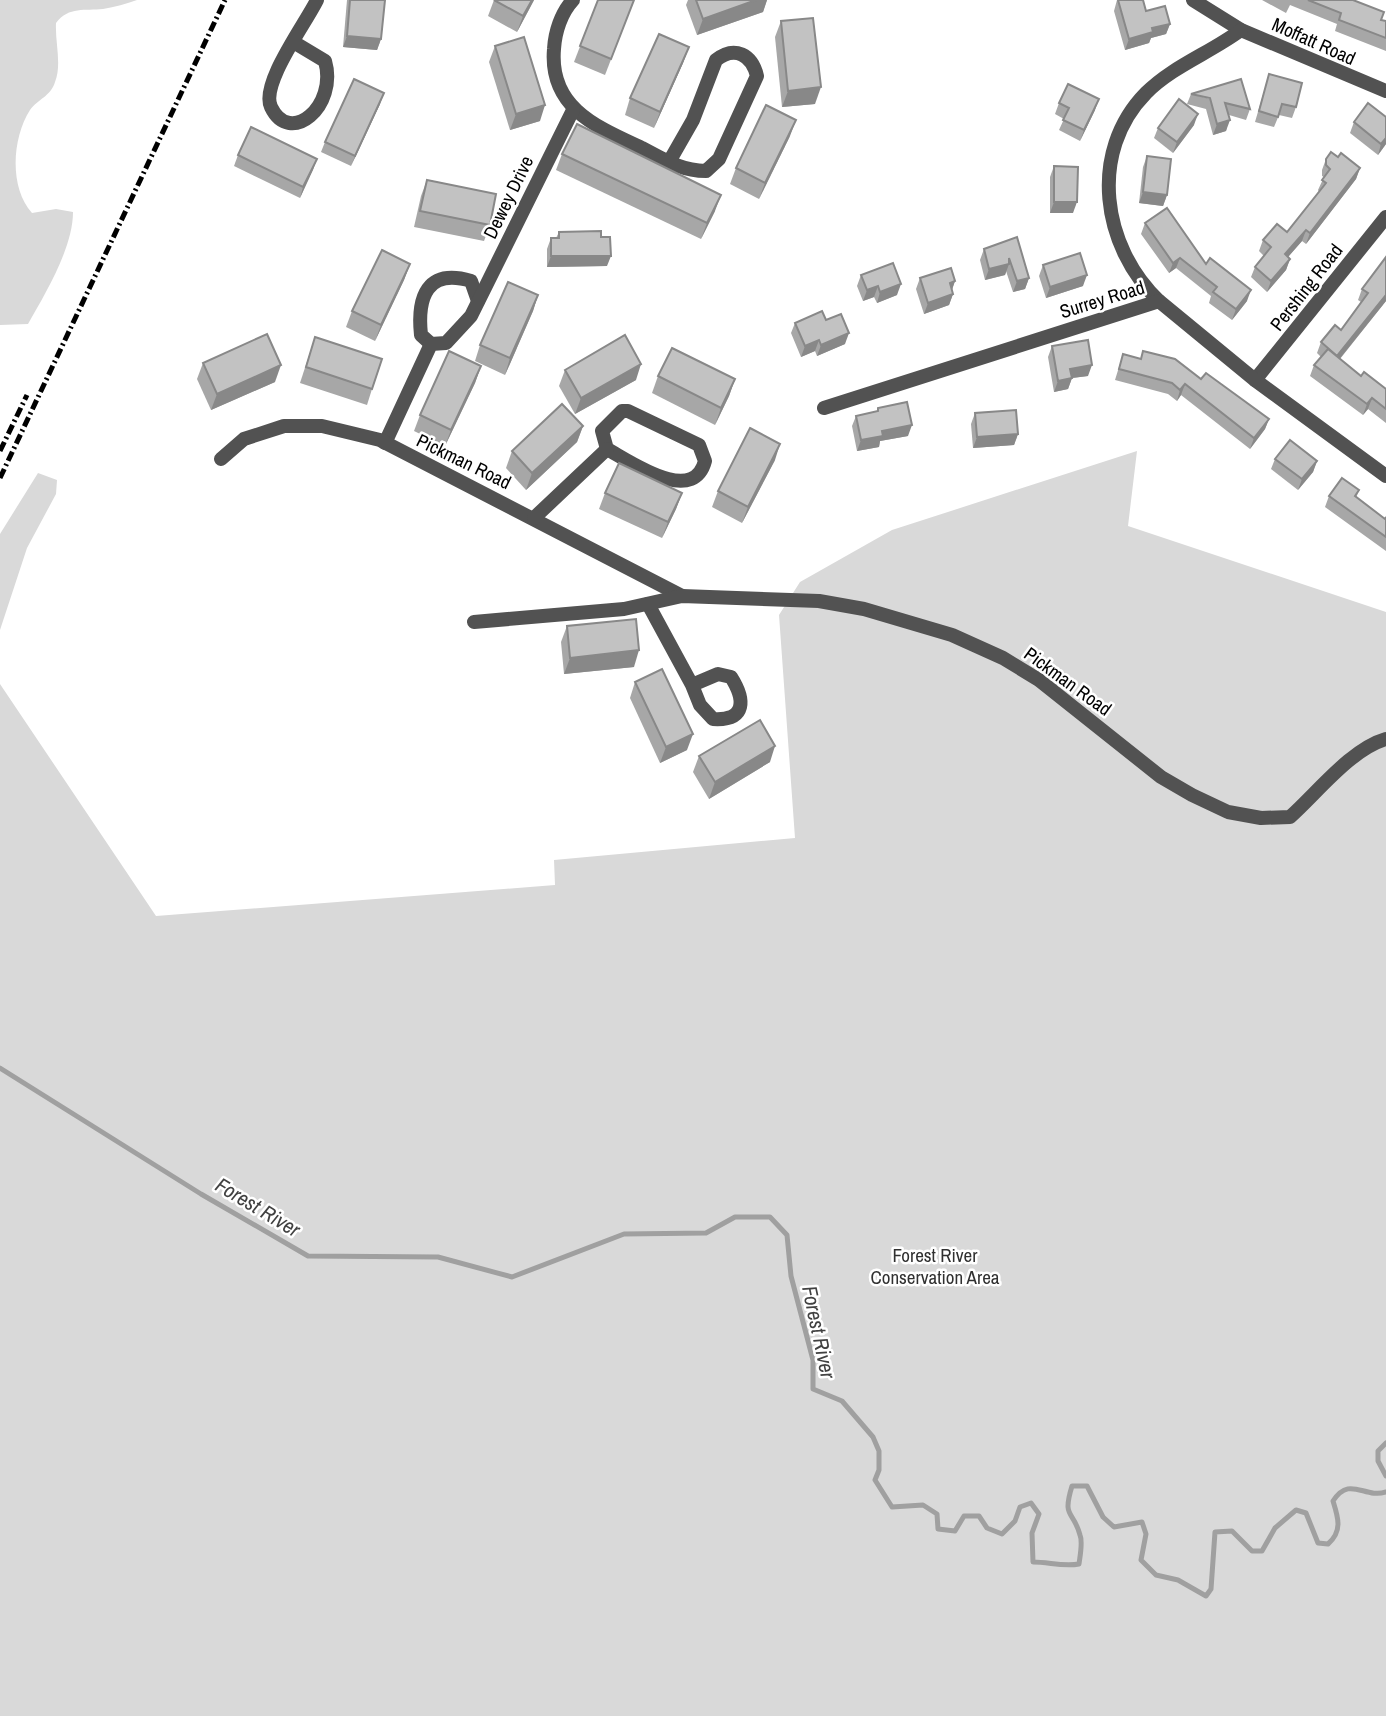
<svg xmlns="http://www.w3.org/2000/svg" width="1386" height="1716" font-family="'Archivo Narrow',sans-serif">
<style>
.green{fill:#d9d9d9}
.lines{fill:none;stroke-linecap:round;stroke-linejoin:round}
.stream{stroke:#a0a0a0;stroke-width:5}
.minor{stroke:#525252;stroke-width:14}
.rail{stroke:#000;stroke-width:5;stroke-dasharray:10 3.5 2 3.5;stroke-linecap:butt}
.wall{fill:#a7a7a7}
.shaded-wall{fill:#888}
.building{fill:#c2c2c2;stroke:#888;stroke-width:2}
.labels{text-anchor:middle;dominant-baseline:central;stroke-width:5;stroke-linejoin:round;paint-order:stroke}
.street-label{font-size:19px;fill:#000;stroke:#fff}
.park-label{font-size:19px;fill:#303030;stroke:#fff}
.water-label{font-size:21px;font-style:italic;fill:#414141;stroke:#fff}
</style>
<rect width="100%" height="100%" fill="#fff"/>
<g class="green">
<path d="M0,0H137C126,4 115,7 103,9C85,11 69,6 56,23C55,43 62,64 55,82C51,96 38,99 30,110C12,138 9,188 32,213L56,209L73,212C73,248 45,294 28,324L0,325Z"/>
<path d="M1137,451L1128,526L1386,612V1716H0V684L156,916L555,885L554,860L795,838L779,615L800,582L892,530Z"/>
<path d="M38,473L57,480L56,494L27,548L0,630V534Z"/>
</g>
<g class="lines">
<g class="stream">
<path d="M0,1068L201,1194L308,1256L438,1257L512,1277L624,1234L706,1233L735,1217H770L787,1235L791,1276L813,1360V1389L842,1401L873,1437L879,1451V1470L875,1480L892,1507L923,1505L937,1514L938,1529L955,1531L964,1516H979L987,1528L1002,1534L1015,1521L1020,1507L1031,1503L1039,1514L1032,1533L1033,1562C1049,1562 1063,1567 1079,1564C1080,1556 1083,1542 1080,1535C1073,1509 1062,1519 1072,1486H1087L1103,1517L1114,1527L1142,1522L1146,1534L1141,1560L1156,1575L1178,1580L1206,1596L1211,1589L1215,1532L1232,1531L1252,1551H1262L1275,1528L1296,1510L1306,1513L1318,1543L1328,1544C1343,1531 1338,1517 1333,1501C1350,1475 1364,1499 1386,1492"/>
<path d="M1386,1443L1378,1451V1461L1386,1476"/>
</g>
<g class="minor">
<path d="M573,0C561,13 555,32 554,49C549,108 597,127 642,148C663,159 681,171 706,171L719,159L757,76C752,55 735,45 716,60L693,120L669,162"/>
<path d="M1193,0L1241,30L1386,91"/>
<path d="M295,43L325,61C338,106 290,147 271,107C260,84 306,23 317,0"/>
<path d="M1159,301C1102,247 1088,152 1146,93C1173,66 1210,53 1241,30"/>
<path d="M431,344L421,335C417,297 427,268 471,281L478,301"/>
<path d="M1255,380L1386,217"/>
<path d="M824,408L1159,301L1255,380L1386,476"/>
<path d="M622,411H628L699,445L705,461C693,506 631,462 607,449L602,431Z"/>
<path d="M385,443L431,344L446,343L471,316L573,110"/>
<path d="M221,459L244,439L284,426H322L380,440L682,596"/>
<path d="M534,518L607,449"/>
<path d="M648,604L692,685L700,705L713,719C747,721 745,699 731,677L718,674L692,685"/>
<path d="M474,622L624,609L682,596L819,601L864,609L952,635L1003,658L1039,680L1161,777L1192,795L1228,812L1261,818L1290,817C1317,793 1351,749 1386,739"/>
</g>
<g class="rail">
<path d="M0,451L27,395"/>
<path d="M0,478L225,0"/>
</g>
</g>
<g class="wall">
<path d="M347,0H385L381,39L377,50L343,47Z"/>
<path d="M494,0H534L517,32L488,16Z"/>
<path d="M598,0H634L605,75L574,62Z"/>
<path d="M688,0H767L763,12L697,35L686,5Z"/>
<path d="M1117,0L1170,24L1166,34L1151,38L1149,43L1125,50L1114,11Z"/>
<path d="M1262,0H1353L1381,20L1386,21V51L1335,31L1337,24L1290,5L1286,13Z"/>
<path d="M781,21L815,104L782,107L775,37Z"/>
<path d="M495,46L540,121L510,130L489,62Z"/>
<path d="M689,47L683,63L654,128L625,115L630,98Z"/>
<path d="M1269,74L1296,107L1292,118L1279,115L1274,127L1255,122Z"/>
<path d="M1191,94L1250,109L1246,120L1229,115L1226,131L1213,135L1206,109L1187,104Z"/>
<path d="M1059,103L1095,110L1080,141L1059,130L1064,119L1055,114Z"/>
<path d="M380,104L351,166L321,152L325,142Z"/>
<path d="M1354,122L1386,144L1378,155L1350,133Z"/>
<path d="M1194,125L1173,153L1154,138L1158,128Z"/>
<path d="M790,136L759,199L730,184L736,168Z"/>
<path d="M562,154L715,211L701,239L556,170Z"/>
<path d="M238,155L317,159L300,198L234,166Z"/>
<path d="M1147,156L1167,195L1163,206L1139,203L1143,167Z"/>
<path d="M1338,157L1360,168L1356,179L1306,244L1302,241L1288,257L1290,259L1286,270L1267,292L1251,277L1255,267L1264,256L1259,251L1263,240L1287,232L1319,192L1318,190L1324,177L1322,176V170L1326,159Z"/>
<path d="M1054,166L1073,213H1050V177Z"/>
<path d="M427,180L490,225L484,241L414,227L421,196Z"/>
<path d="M1145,223L1206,264L1247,301L1232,320L1209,303L1211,296L1176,268L1169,273L1141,234Z"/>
<path d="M559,232L601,237L607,266L547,267V249L551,238H556Z"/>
<path d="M1017,237L1029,278L1025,289L1013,292L1006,271L1005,275L985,280L980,260L984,249Z"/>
<path d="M410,264L404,280L375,341L346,327L352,311Z"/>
<path d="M1043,265L1083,286L1046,298L1039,276Z"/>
<path d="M861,275L897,295L877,303L874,297L863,301L857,286Z"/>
<path d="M920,278L955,281L952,290L953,294L949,305L924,314L916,289Z"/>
<path d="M1362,289L1386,301L1340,359L1361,376L1386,389V423L1368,409L1363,415L1310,376L1314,365L1321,357L1317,353L1321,342L1341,330L1361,302L1358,300Z"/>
<path d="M538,295L533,311L505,375L475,361L480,345Z"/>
<path d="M826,320L845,344L817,356L815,351L801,357L791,333L795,323Z"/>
<path d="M315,337L372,389L367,405L300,383Z"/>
<path d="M1052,346L1088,376L1072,378L1068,389L1054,392L1048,357Z"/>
<path d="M1143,351L1201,379L1269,419L1265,429L1250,449L1181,395L1177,401L1168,394L1115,380L1123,354L1141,359Z"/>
<path d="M203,363L275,382L211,410L197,379Z"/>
<path d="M481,366L475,383L445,446L414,431L420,415Z"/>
<path d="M565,370L636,380L575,414L559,386Z"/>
<path d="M658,376L735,379L729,396L715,425L652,393Z"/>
<path d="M878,408L908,436L880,441L879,447L857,451L852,426L856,416L877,411Z"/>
<path d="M975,413L1018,434L1014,445L973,448L971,424Z"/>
<path d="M583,426L577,442L526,490L506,468L512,451Z"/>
<path d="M1275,459L1317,461L1313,472L1298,490L1271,469Z"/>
<path d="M775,460L742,523L712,507L718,491Z"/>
<path d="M1359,490L1356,498L1385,519L1386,517V551L1325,507L1329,496Z"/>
<path d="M605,493H682L676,509L662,538L599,509Z"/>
<path d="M567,626L634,667L564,674L561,642Z"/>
<path d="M635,682L687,750L660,763L630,698Z"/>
<path d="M699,756L770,762L709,799L693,772Z"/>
</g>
<g class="shaded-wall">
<path d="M532,0H534L517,32L523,16Z"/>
<path d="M756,0H767L763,12L697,35L703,19Z"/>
<path d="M1170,24L1166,34L1151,38L1149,43L1125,50L1129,39L1152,28Z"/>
<path d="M347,36L381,39L377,50L343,47Z"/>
<path d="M689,47L683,63L654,128L660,112Z"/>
<path d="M821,87L815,104L782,107L788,91Z"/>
<path d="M384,93L380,104L351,166L355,156Z"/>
<path d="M1099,99L1095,110L1080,141L1084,130Z"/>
<path d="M545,105L540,121L510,130L516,114Z"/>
<path d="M1198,114L1194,125L1173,153L1177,142Z"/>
<path d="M796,120L790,136L759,199L765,183Z"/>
<path d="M1230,120L1226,131L1213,135L1217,124Z"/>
<path d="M1386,138V144L1378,155L1381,144Z"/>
<path d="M317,159L313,170L300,198L303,187Z"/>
<path d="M1360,168L1356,179L1306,244L1310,233Z"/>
<path d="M1143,192L1167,195L1163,206L1139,203Z"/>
<path d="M721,195L715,211L701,239L707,223Z"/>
<path d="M1054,202H1077L1073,213H1050Z"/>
<path d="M1306,230L1302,241L1281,265L1285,254Z"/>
<path d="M551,256H611L607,266L547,267Z"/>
<path d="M1180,258L1176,268L1169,273L1173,263Z"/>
<path d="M1290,259L1286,270L1267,292L1271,281Z"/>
<path d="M410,264L404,280L375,341L381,325Z"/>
<path d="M1009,264L1005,275L985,280L989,269Z"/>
<path d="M1087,275L1083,286L1046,298L1050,287Z"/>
<path d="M1029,278L1025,289L1013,292L1017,281Z"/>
<path d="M955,281L951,292L950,283Z"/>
<path d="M901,284L897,295L877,303L880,292Z"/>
<path d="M878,286L874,297L863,301L867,290Z"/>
<path d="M1251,290L1247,301L1232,320L1236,309Z"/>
<path d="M953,294L949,305L924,314L928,303Z"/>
<path d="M538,295L533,311L505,375L510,358Z"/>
<path d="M1386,295V301L1333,367L1337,356Z"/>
<path d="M849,333L845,344L817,356L821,345Z"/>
<path d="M819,340L815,351L801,357L805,346Z"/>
<path d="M641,364L636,380L575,414L581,398Z"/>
<path d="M281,365L275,382L211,410L217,394Z"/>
<path d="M1092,365L1088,376L1072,378L1068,389L1054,392L1058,381L1070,369Z"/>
<path d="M481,366L475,383L445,446L451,430Z"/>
<path d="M735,379L729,396L715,425L721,408Z"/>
<path d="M1185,384L1181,395L1177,401L1180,390Z"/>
<path d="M1372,398L1368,409L1363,415L1367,404Z"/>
<path d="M1269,419L1265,429L1250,449L1254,438Z"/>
<path d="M912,425L908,436L880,441L879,447L857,451L861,440L882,431Z"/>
<path d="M583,426L577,442L526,490L532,473Z"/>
<path d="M1018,434L1014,445L973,448L977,437Z"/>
<path d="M780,444L775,460L742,523L748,507Z"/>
<path d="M1317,461L1313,472L1298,490L1302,479Z"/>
<path d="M682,493L676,509L662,538L668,522Z"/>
<path d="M639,650L634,667L564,674L570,658Z"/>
<path d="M693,734L687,750L660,763L666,747Z"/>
<path d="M775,746L770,762L709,799L715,782Z"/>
</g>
<g class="building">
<path d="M350,0H385L381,39L347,36Z"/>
<path d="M494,0H532L523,16Z"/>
<path d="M598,0H634L611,59L580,46Z"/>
<path d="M696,0H756L703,19Z"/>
<path d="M1118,0H1143L1146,11L1165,6L1170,24L1152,28L1153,32L1129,39Z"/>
<path d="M1308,0H1353L1384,12L1381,20L1386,21V38L1339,20L1341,13Z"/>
<path d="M813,18L821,87L788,91L781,21Z"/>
<path d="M659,34L689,47L660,112L630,98Z"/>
<path d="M524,37L545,105L516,114L495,46Z"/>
<path d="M1269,74L1302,83L1296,107L1282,104L1278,117L1259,111Z"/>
<path d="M354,79L384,93L355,156L325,142Z"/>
<path d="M1241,79L1250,109L1225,103L1230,120L1217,124L1210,98L1191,94Z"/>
<path d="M1068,84L1099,99L1084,130L1063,120L1069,108L1059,103Z"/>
<path d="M1179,99L1198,114L1177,142L1158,128Z"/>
<path d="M1368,103L1386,117V138L1381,144L1354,122Z"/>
<path d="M766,105L796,120L765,183L736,168Z"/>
<path d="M577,124L721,195L707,223L562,154Z"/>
<path d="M251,127L317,159L303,187L238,155Z"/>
<path d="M1331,152L1338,157L1341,153L1360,168L1310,233L1306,230L1285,254L1290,259L1271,281L1255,267L1271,247L1263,240L1277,224L1287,232L1326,183L1322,180L1330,169L1326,165V159Z"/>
<path d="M1147,156L1171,159L1167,195L1143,192Z"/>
<path d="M1054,166L1078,167L1077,202H1054Z"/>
<path d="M427,180L496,194L490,225L420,211Z"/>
<path d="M1167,208L1206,264L1210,258L1251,290L1236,309L1213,292L1217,287L1180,258L1173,263L1145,223Z"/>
<path d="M601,231V237H610L611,256H551V238H559V232Z"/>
<path d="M1017,237L1029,278L1017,281L1009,258V264L989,269L984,249Z"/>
<path d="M382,250L410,264L381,325L352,311Z"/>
<path d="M1080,253L1087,275L1050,287L1043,265Z"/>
<path d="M1386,257V295L1337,356L1321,342L1335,325L1341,330L1368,293L1362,289Z"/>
<path d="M893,263L901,284L880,292L878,286L867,290L861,275Z"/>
<path d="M951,268L955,281L950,283L953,294L928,303L920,278Z"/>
<path d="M508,282L538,295L510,358L480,345Z"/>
<path d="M822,311L826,320L841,314L849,333L821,345L819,340L805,346L795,323Z"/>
<path d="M267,334L281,365L217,394L203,363Z"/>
<path d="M625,335L641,364L581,398L565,370Z"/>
<path d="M315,337L382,359L372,389L306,367Z"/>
<path d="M1088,340L1092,365L1070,369L1072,378L1058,381L1052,346Z"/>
<path d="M672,348L735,379L721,408L658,376Z"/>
<path d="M1328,349L1361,376L1364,372L1386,389V409L1372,398L1367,404L1314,365Z"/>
<path d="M449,351L481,366L451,430L420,415Z"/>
<path d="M1143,351L1175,359L1201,379L1206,373L1269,419L1254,438L1185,384L1180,390L1172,383L1119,369L1123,354L1141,359Z"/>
<path d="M907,402L912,425L882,431L883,436L861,440L856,416L878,411V408Z"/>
<path d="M562,404L583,426L532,473L512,451Z"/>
<path d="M1016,410L1018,434L977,437L975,413Z"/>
<path d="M750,428L780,444L748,507L718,491Z"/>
<path d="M1290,440L1317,461L1302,479L1275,459Z"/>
<path d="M619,463L682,493L668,522L605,493Z"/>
<path d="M1342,478L1359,490L1355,496L1385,519L1386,517V537L1329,496Z"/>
<path d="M636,619L639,650L570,658L567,626Z"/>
<path d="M662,669L693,734L666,747L635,682Z"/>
<path d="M760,720L775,746L715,782L699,756Z"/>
</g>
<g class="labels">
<g class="street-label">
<text transform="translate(1314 41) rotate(24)">Moffatt Road</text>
<text transform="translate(508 197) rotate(-64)">Dewey Drive</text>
<text transform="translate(1306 287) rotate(-52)">Pershing Road</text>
<text transform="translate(1102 299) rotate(-17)">Surrey Road</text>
<text transform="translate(464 461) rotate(26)">Pickman Road</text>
<text transform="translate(1068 681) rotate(36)">Pickman Road</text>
</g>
<g class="park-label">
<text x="935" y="1255">Forest River<tspan x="935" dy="22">Conservation Area</tspan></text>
</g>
<g class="water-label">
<text transform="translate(258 1207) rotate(31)">Forest River</text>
<text transform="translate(819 1332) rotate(78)">Forest River</text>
</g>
</g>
</svg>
